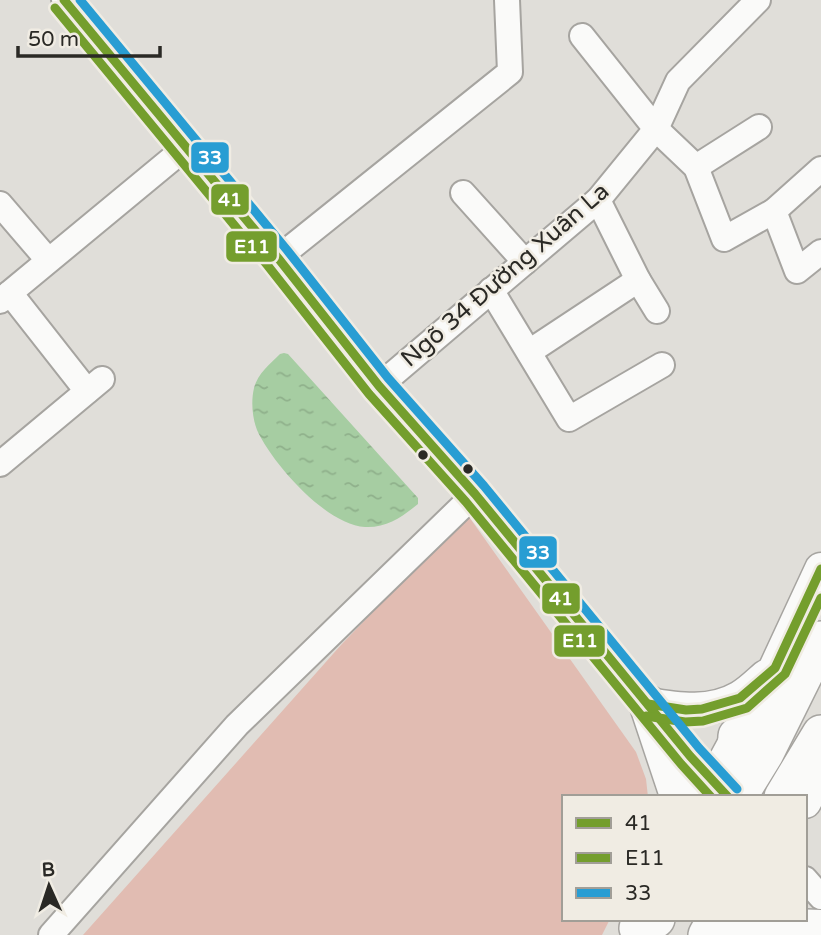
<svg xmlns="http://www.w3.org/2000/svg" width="821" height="935" font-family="'Varela Round',sans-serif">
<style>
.park{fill:#e1bcb2}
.water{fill:url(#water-ripples)}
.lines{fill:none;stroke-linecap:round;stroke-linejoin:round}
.minor-casing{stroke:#a6a4a0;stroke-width:28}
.major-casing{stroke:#a6a4a0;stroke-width:35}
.highway-casing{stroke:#a6a4a0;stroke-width:40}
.minor{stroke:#fafaf9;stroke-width:24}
.major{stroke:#fafaf9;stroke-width:32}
.highway{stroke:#fafaf9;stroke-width:37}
.bus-1-casing{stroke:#f0ece3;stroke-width:14}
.bus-2-casing{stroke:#f0ece3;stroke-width:14}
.bus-3-casing{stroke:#f0ece3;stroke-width:14}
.bus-1{stroke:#749e2d;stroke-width:9}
.bus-2{stroke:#749e2d;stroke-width:9}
.bus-3{stroke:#289dd3;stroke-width:9}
.bus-dot{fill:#2a2925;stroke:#f0ece3;stroke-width:2.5}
.labels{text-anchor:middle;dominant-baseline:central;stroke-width:5;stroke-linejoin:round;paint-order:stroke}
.street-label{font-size:24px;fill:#2a2925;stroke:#f0ece3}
.line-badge{stroke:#f0ece3;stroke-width:2.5}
.badge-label{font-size:19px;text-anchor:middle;font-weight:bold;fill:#fff}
</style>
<defs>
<pattern id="water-ripples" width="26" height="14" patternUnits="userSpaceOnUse" patternTransform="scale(1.75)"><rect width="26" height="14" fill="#a6cda2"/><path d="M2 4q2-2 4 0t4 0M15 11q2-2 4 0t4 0" fill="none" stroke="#8fb08b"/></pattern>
</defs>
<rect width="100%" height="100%" fill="#e0ded9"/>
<path class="park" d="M467,514L636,752L646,779L648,797H564V919H610L602,935H83L341,645Z"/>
<path class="water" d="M284,353L288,354L418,498V504C402,517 387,528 365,527C326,525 272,463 257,430C252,417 251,401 254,388C258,373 270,364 280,354Z"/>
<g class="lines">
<g class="minor-casing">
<g id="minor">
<path d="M64,0L278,258L379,386L475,494L690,756L724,793"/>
<path d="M582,36L656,129L696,167L724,239L774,211L797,271L821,252"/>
<path d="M696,167L759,127"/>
<path d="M463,193L525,262"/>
<path d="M598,200L638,280L657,311"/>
<path d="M0,204L48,260"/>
<path d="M774,211L821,169"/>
<path d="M278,258L510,72L507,0"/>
<path d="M491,290L569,419L662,365"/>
<path d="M10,293L87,391"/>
<path d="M0,301L185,148"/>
<path d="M529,352L638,280"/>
<path d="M379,386L598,200L656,129L678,81L758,0"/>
<path d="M0,464L102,379"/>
<path d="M805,879L821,897"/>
<path d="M51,935L237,725L475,494"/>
</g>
</g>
<g class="major-casing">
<g id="major">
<path d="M648,704C679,709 711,714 740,697C749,692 758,683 766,676"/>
<path d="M705,797L775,668L821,569"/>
<path d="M805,802L821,773"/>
<path d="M736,935L743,919"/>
<path d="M760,935C779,925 801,925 821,926"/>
</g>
</g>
<g class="highway-casing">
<g id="highway">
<path d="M648,704L679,797"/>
<path d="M734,797L737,736"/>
<path d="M738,797L765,753L821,640"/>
<path d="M783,797L821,734"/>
<path d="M638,928L656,919"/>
<path d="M707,935L716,919"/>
</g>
</g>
<use href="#minor" class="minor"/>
<use href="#major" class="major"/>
<use href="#highway" class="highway"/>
<g class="bus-1-casing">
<g id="bus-1">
<path d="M64,0L278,258L379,386L475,494L690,756L728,797"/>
<path d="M648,704L686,710L702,709L740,698L775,668L821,569"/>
</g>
</g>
<g class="bus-2-casing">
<g id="bus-2">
<path d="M55,8L268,266L369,394L466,502L681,764L711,797"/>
<path d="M646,716L685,722L703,721L747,708L785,674L821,598"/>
</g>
</g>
<g class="bus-3-casing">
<path id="bus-3" d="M80,0L287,250L388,378L484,486L699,748L737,789"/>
</g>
<use href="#bus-1" class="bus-1"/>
<use href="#bus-2" class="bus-2"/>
<use href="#bus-3" class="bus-3"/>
</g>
<g class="bus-dot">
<circle cx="423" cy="455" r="6"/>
<circle cx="468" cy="469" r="6"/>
</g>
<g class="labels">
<g class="street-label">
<text transform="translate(505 275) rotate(-41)">Ngõ 34 Đường Xuân La</text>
</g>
</g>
<g class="line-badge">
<rect x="190" y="141" width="40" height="33" rx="7" fill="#289dd3"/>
<rect x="210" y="183" width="40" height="33" rx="7" fill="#749e2d"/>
<rect x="225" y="230" width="53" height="33" rx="7" fill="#749e2d"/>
<rect x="518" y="535" width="40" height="34" rx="7" fill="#289dd3"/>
<rect x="541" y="582" width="40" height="33" rx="7" fill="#749e2d"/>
<rect x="553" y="624" width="53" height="34" rx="7" fill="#749e2d"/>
</g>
<g class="badge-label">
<text x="210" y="164">33</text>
<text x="230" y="206">41</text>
<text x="252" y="253">E11</text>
<text x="538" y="559">33</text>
<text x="561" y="605">41</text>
<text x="580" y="647">E11</text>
</g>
<rect x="562" y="795" width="245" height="126" fill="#f0ece3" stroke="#a19e97" stroke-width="2"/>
<rect x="576" y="818" width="35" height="10" fill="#749e2d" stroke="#a19e97" stroke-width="2"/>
<text x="625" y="830" font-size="21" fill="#2a2925">41</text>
<rect x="576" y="853" width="35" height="10" fill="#749e2d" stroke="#a19e97" stroke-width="2"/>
<text x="625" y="865" font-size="21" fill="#2a2925">E11</text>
<rect x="576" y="888" width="35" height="10" fill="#289dd3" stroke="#a19e97" stroke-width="2"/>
<text x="625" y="900" font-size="21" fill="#2a2925">33</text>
<g transform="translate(49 886) rotate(357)" stroke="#f0ece3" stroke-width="5" paint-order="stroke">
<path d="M0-5L12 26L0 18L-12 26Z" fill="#2a2925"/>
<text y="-10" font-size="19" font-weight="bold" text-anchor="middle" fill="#2a2925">B</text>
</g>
<path d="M18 46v10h142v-10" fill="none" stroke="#2a2925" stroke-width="3.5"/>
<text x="28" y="46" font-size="21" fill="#2a2925" stroke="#f0ece3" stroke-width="5" paint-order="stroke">50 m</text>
</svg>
